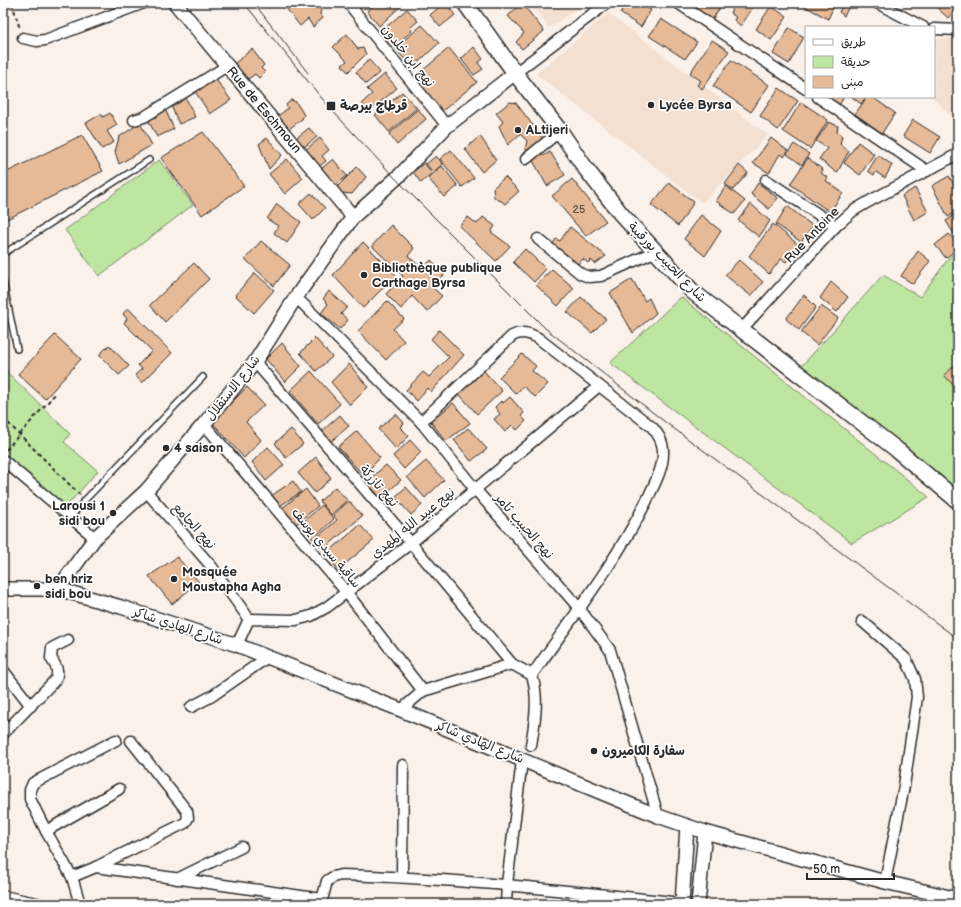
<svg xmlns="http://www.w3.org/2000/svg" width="961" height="907" font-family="'Balsamiq Sans','Playpen Sans Arabic',sans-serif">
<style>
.built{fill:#f4e0d1}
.green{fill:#bfe6a1;stroke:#758866}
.building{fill:#e7ba97;stroke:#2b2b2b}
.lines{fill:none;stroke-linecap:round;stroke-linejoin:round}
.service-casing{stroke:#2b2b2b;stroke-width:8}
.minor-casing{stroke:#2b2b2b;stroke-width:13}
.tertiary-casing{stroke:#2b2b2b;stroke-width:16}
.secondary-casing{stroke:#2b2b2b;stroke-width:18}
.path{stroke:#2b2b2b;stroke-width:2;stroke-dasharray:4 3;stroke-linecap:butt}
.service{stroke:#fff;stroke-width:5}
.minor{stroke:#fff;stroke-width:10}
.tertiary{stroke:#fff;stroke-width:13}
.secondary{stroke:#fff;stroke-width:15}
.tram{stroke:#2b2b2b;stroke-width:1}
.poi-dot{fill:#2b2b2b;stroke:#fff;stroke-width:1.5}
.labels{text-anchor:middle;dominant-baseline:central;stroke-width:3.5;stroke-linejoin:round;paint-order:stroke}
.number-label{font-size:11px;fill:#5a4f46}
.street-label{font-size:13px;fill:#2b2b2b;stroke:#fff}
.poi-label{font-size:13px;font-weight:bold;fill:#2b2b2b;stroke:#fff;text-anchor:start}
</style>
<rect width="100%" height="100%" fill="#faf1ea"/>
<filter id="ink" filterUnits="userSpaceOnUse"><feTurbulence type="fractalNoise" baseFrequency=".025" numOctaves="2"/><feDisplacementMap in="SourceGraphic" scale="8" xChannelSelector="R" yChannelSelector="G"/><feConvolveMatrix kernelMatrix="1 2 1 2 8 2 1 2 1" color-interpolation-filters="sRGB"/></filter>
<g filter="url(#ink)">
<g class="built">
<path d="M529,3H579L581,6L549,28Z"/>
<path d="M608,13L768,135L702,203L536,74Z"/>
<path d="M958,38V112L952,117L932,97H934V39Z"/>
</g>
<g class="green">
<path d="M159,160L193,205L99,276L65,230Z"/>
<path d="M958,250V499L800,368L883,275L920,297L949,258Z"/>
<path d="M681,297L929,497L852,543L610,363Z"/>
<path d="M3,354L7,372L70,434L64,442L98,471L62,511L3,456Z"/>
</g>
<g class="building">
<path d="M282,3H316L321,10L320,14L323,18L313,27L308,19L300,26Z"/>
<path d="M376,3H400L402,5L379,26L367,11Z"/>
<path d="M444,3H445L455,15L440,27L430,15Z"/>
<path d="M522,3L544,31L522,49L516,42L524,33L508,16Z"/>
<path d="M626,3H640L651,10L641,27L620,13Z"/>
<path d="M694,3H723L712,20L692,5Z"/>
<path d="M736,3L755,4L741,26L734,20L736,17L730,13Z"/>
<path d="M799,3H834L835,4L828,19Z"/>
<path d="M844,3H851L844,16L839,12Z"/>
<path d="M932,3H957L956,8L948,18Z"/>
<path d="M771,6L787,17L771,40L756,29Z"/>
<path d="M407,9L418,21L410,28L412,31L390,50L377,35Z"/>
<path d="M661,19L697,42L685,59L649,36Z"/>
<path d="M422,25L439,43L412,68L395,48Z"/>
<path d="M789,28L804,37L789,64L773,54Z"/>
<path d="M347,34L358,49L363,48L366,54L348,72L342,65L347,61L333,47Z"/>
<path d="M712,40L729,51L702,89L697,85L701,81L690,73Z"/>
<path d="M474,47L483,59L478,63L483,69L474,75L461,59Z"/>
<path d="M449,48L477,82L441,112L415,77Z"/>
<path d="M252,49L264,65L261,68L265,72L259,78L255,74L247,80L234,64Z"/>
<path d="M369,60L380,72L366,84L356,72Z"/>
<path d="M731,60L769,85L751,112L713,86Z"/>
<path d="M385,74L397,88L369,112L362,103L372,94L367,89Z"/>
<path d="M212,77L217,79V81L231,100L210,114L194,90Z"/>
<path d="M779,88L798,101L778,130L760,116Z"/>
<path d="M402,92L417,108L389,132L375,115Z"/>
<path d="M185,96L195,117L179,124L170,103Z"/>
<path d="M825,97H844L838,107Z"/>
<path d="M852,97H866L861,104Z"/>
<path d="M867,97H872L895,113L882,133L855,114Z"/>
<path d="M291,100L296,102L304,115L302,119L289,129L278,116L288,108L286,105Z"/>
<path d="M510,102L516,103L544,140L532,152L525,149L527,141L520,134L508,145L499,126L503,122L496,113Z"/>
<path d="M801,102L828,120L810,149L783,131Z"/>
<path d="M164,107L174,129L157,137L149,122L153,113Z"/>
<path d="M418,109L426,119L397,145L389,134Z"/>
<path d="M110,113L117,125L107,131L114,142L102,149L86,123L101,114L103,117Z"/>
<path d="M913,120L940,137L930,153L903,136Z"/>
<path d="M829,122L838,126L837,132L842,136L840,144L849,151L837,173L819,159L827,148L816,141Z"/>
<path d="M140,123L152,145L119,164L115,152L119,137Z"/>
<path d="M309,128L317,137L303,148L295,139Z"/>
<path d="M203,132L244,186L202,215L161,158Z"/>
<path d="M82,135L103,171L3,221V174Z"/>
<path d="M480,136L496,160L482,172L465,149Z"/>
<path d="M267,138L282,155L269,169L259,144Z"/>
<path d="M320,138L329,150L322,156L326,161L317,168L303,152Z"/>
<path d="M771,138L788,151L784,157L780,154L769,173L753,163Z"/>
<path d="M858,142L874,154L860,175L844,163Z"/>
<path d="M794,144L809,154L802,165L787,154Z"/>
<path d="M451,150L474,178L462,187L440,159Z"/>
<path d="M540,150L543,156L550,152L565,175L547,186L531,157Z"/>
<path d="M878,155L892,165L885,178L876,172L874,175L868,171Z"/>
<path d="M436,156L443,164L433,172L426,164Z"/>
<path d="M808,158L823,170L821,173L828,178L826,181L843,193L830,212L790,184Z"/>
<path d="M287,159L303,178L285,194L269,174Z"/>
<path d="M333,159L347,176L335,186L321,169Z"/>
<path d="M424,163L432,173L421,183L413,172Z"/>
<path d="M739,165L748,173L733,190L725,184Z"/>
<path d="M442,166L458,186L444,197L428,178Z"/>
<path d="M357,167L366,177L352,194L342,193L336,188Z"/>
<path d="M949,176L958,192V211L948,217L932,186Z"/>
<path d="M505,177L519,191L505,204L500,200L499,201L494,197L493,188Z"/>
<path d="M572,179L606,221L586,236L552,196Z"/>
<path d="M669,183L694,202L678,226L651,205Z"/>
<path d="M758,183L778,198L769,209L751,194Z"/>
<path d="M726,186L745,201L734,214L716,201Z"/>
<path d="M915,188L928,212L914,220L902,196Z"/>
<path d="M311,193L325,208L313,220L299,204Z"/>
<path d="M277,204L301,222L287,243L274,233L278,226L267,219Z"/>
<path d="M751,204L770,221L759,237L738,220Z"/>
<path d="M787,206L813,226L801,242L776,224Z"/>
<path d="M958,213V231L954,234L946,221Z"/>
<path d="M701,215L721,231L705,256L684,239Z"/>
<path d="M468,217L477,224L483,217L495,226L491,232L510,246L496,261L459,226Z"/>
<path d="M773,224L800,246L786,262L781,259L769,274L749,256Z"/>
<path d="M391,225L414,248L408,256L423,269L431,260L445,274L432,287L442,296L427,312L412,296L401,309L386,294L403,276L372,246Z"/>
<path d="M570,227L606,256L595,264L591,260L588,263L583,259L577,265L552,245L556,239L560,241Z"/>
<path d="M949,234L958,245V248L946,258L935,245Z"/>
<path d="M261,241L290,265L274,286L245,259Z"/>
<path d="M363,242L396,275L363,308L333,275Z"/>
<path d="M525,249L546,269L534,282L513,262Z"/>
<path d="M918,251L930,261L913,284L901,276Z"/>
<path d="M739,260L763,282L751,296L725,275Z"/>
<path d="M194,263L209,279L165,322L150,305Z"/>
<path d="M552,269L574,288L558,306L536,285Z"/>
<path d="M255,273L274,290L254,313L235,295Z"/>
<path d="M632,279L645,301L649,298L656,313L633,333L610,293Z"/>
<path d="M831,282L848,297L837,312L820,298Z"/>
<path d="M329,291L347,307L341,314L348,320L340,329L321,313L328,304L323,299Z"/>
<path d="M804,295L816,307L799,330L786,319Z"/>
<path d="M581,297L606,319L592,333L567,312Z"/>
<path d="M387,301L404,319L393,329L404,341L386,360L358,331Z"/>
<path d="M821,306L838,318L817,345L801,332Z"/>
<path d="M128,308L172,353L142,383L135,375L142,369L138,365L152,351L124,323L127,319L123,314Z"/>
<path d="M439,330L464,355L431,392L427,388L417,401L406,390L423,372L429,377L449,357L431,339Z"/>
<path d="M55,335L81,359L45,399L18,374Z"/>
<path d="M315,338L332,357L316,371L300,353Z"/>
<path d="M282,343L301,366L285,382L266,359Z"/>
<path d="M109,345L129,366L119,375L99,355Z"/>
<path d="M522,354L536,366L532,371L548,384L535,397L523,386L516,394L499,377Z"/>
<path d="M958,363V384L955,387L944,375Z"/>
<path d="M349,364L368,387L350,405L331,382Z"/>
<path d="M311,371L340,404L318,424L290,391Z"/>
<path d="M484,371L502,391L477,414L459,394Z"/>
<path d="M247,387L264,405L246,422L261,440L244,458L212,422Z"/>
<path d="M510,397L524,413L521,416L526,421L517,430L512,425L505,432L494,419L500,414L495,407L501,401L503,403Z"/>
<path d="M453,403L470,423L446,441L431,422Z"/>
<path d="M396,414L404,423L400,427L409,436L396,449L378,429Z"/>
<path d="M340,415L349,426L328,444L320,433Z"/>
<path d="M468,428L487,449L471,461L454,440Z"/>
<path d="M291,429L303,444L286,458L275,443Z"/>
<path d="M357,431L380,458L363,475L338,447Z"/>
<path d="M410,440L421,452L404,469L393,456Z"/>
<path d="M268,447L284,465L266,481L252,462Z"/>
<path d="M316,457L331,478L315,493L298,473Z"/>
<path d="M426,461L444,480L425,498L407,477Z"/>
<path d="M386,465L401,480L381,498L366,482Z"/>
<path d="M293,481L301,492L278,507L271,496Z"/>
<path d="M335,487L347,500L331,515L320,501Z"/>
<path d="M406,487L422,505L411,515L395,497Z"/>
<path d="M306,489L318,506L294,526L281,509Z"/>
<path d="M349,501L362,516L323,550L315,539L337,520L333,515Z"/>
<path d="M322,505L334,519L313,539L301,524Z"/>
<path d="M360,525L374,540L338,570L326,554Z"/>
<path d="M177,557L199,582L172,604L149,576Z"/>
</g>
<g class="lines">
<g class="service-casing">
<g id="service">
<path d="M3,254L149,160"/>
<path d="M3,281L17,349"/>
<path d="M70,518L85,500L203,377"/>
</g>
</g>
<g class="minor-casing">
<g id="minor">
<path d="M348,3L447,126"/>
<path d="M678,3L806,89"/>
<path d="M877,3L923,27"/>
<path d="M934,29L958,30"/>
<path d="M23,38L37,41L45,40L144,3"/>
<path d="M515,73L607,3"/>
<path d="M818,97L927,171"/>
<path d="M134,120L144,117L227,66"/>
<path d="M526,159L560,131"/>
<path d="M766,180L836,226"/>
<path d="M538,239L581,274L589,277L601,276L654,252"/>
<path d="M296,297L421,422L475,489L579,608L610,650L658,816"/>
<path d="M741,330L836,226L853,211L868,202L958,154"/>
<path d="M255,362L411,543L512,664L532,675C572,618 616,562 647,500C654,485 664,467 663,451C663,441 658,434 652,427L538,338C529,333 522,331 512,336L421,422"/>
<path d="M204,424L347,593L423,691"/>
<path d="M3,460L95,538"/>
<path d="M146,491L212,567L249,619"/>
<path d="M862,621L906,659L915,679L917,697L904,786L885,882"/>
<path d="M237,645L249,619L296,620L311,616L327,607L411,543L599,386"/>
<path d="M3,670L31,706"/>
<path d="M191,707L212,696L268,657"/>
<path d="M401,710L423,691L512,664"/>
<path d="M3,734L56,679C59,670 56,666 51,658L52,648L68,640"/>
<path d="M531,745C535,720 539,699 532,675"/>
<path d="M46,831L119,789"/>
<path d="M96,867L322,899"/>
<path d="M72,877L96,867L185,823L188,818L187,811L131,741"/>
<path d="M402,877L403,765"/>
<path d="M177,879L242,847"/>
<path d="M3,896L41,904"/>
<path d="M80,904L72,877L46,831L30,799V790L33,783L116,740"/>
<path d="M321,904L327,881L333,877L341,875C455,878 568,891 682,903"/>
<path d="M506,904L507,884L522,760"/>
</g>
</g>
<g class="tertiary-casing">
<g id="tertiary">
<path d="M175,3L353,217"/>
<path d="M3,589H58L121,607L237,645L401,710L658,816L705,832L885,882L958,899"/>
<path d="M58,589L95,538L146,491L204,424L255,362L296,297L353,217L400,175L447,126L515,73"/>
<path d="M682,904L687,826"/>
<path d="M698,904L705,832"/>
</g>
</g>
<g class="secondary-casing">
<path id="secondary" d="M465,3L515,73L560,131L586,169L621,214L693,292L896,449L958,501"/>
</g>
<g class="path">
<path d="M12,3L20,29"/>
<path d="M3,418L80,495"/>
<path d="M6,450L55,394"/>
</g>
<use href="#service" class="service"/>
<use href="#minor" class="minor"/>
<use href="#tertiary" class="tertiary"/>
<use href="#secondary" class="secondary"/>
<g class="tram">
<path d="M244,3L329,107L396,179L545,328L665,422L958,639"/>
<path d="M254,3L308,73"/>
</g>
</g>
</g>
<g class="poi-dot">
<circle cx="651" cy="105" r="4"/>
<rect x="326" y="101" width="10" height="10" rx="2"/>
<circle cx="518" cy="130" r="4"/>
<circle cx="364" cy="275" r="4"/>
<circle cx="166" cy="448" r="4"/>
<circle cx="113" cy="513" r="4"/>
<circle cx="174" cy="579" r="4"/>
<circle cx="37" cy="586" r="4"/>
<circle cx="594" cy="751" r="4"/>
</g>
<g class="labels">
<g class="number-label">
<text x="579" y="209">25</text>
</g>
<g class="street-label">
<text transform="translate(408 56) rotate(51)">نهج ابن خلدون</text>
<text transform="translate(264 110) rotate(50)">Rue de Eschmoun</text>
<text transform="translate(812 235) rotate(-46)">Rue Antoine</text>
<text transform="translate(667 262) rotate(46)">شارع الحبيب بورقيبة</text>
<text transform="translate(233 388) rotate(-52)">شارع الاستقلال</text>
<text transform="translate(379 486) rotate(49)">نهج تازركة</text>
<text transform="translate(413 523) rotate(-39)">نهج عبيد الله المهدي</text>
<text transform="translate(194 526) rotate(48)">نهج الجامع</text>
<text transform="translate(524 526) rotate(49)">نهج الحبيب ثامر</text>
<text transform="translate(326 548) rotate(50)">ساقية سيدي يوسف</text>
<text transform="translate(178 626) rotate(18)">شارع الهادي شاكر</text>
<text transform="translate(480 742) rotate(22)">شارع الهادي شاكر</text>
</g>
<g class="poi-label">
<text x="659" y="105">Lycée Byrsa</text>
<text x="340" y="106">قرطاج بيرصة</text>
<text x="526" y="130">ALtijeri</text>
<text x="372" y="268">Bibliothèque publique<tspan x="372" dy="15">Carthage Byrsa</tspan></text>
<text x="174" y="448">4 saison</text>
<text x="105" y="506" text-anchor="end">Larousi 1<tspan x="105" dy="15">sidi bou</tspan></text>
<text x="182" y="572">Mosquée<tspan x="182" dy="15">Moustapha Agha</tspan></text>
<text x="45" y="579">ben hriz<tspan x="45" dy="15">sidi bou</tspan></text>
<text x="602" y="751">سفارة الكاميرون</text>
</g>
</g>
<rect width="961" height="907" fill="none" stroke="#fff" stroke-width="16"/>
<rect x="8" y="8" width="945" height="891" fill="none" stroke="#2b2b2b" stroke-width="1.5" filter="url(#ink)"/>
<rect x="805" y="26" width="130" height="72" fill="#ffffff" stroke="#aaaaaa"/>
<rect x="813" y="39" width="20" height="6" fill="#ffffff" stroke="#aaaaaa"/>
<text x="841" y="46" font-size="12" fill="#2b2b2b">طريق</text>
<rect x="813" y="56" width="20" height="12" fill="#bfe6a1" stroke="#aaaaaa"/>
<text x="841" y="66" font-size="12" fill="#2b2b2b">حديقة</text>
<rect x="813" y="76" width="20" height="12" fill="#e7ba97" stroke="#aaaaaa"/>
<text x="841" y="86" font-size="12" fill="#2b2b2b">مبنى</text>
<path d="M807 873v6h87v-6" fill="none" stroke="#2b2b2b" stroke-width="2"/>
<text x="813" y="873" font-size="12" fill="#2b2b2b" stroke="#ffffff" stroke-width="3" paint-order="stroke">50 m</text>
</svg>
